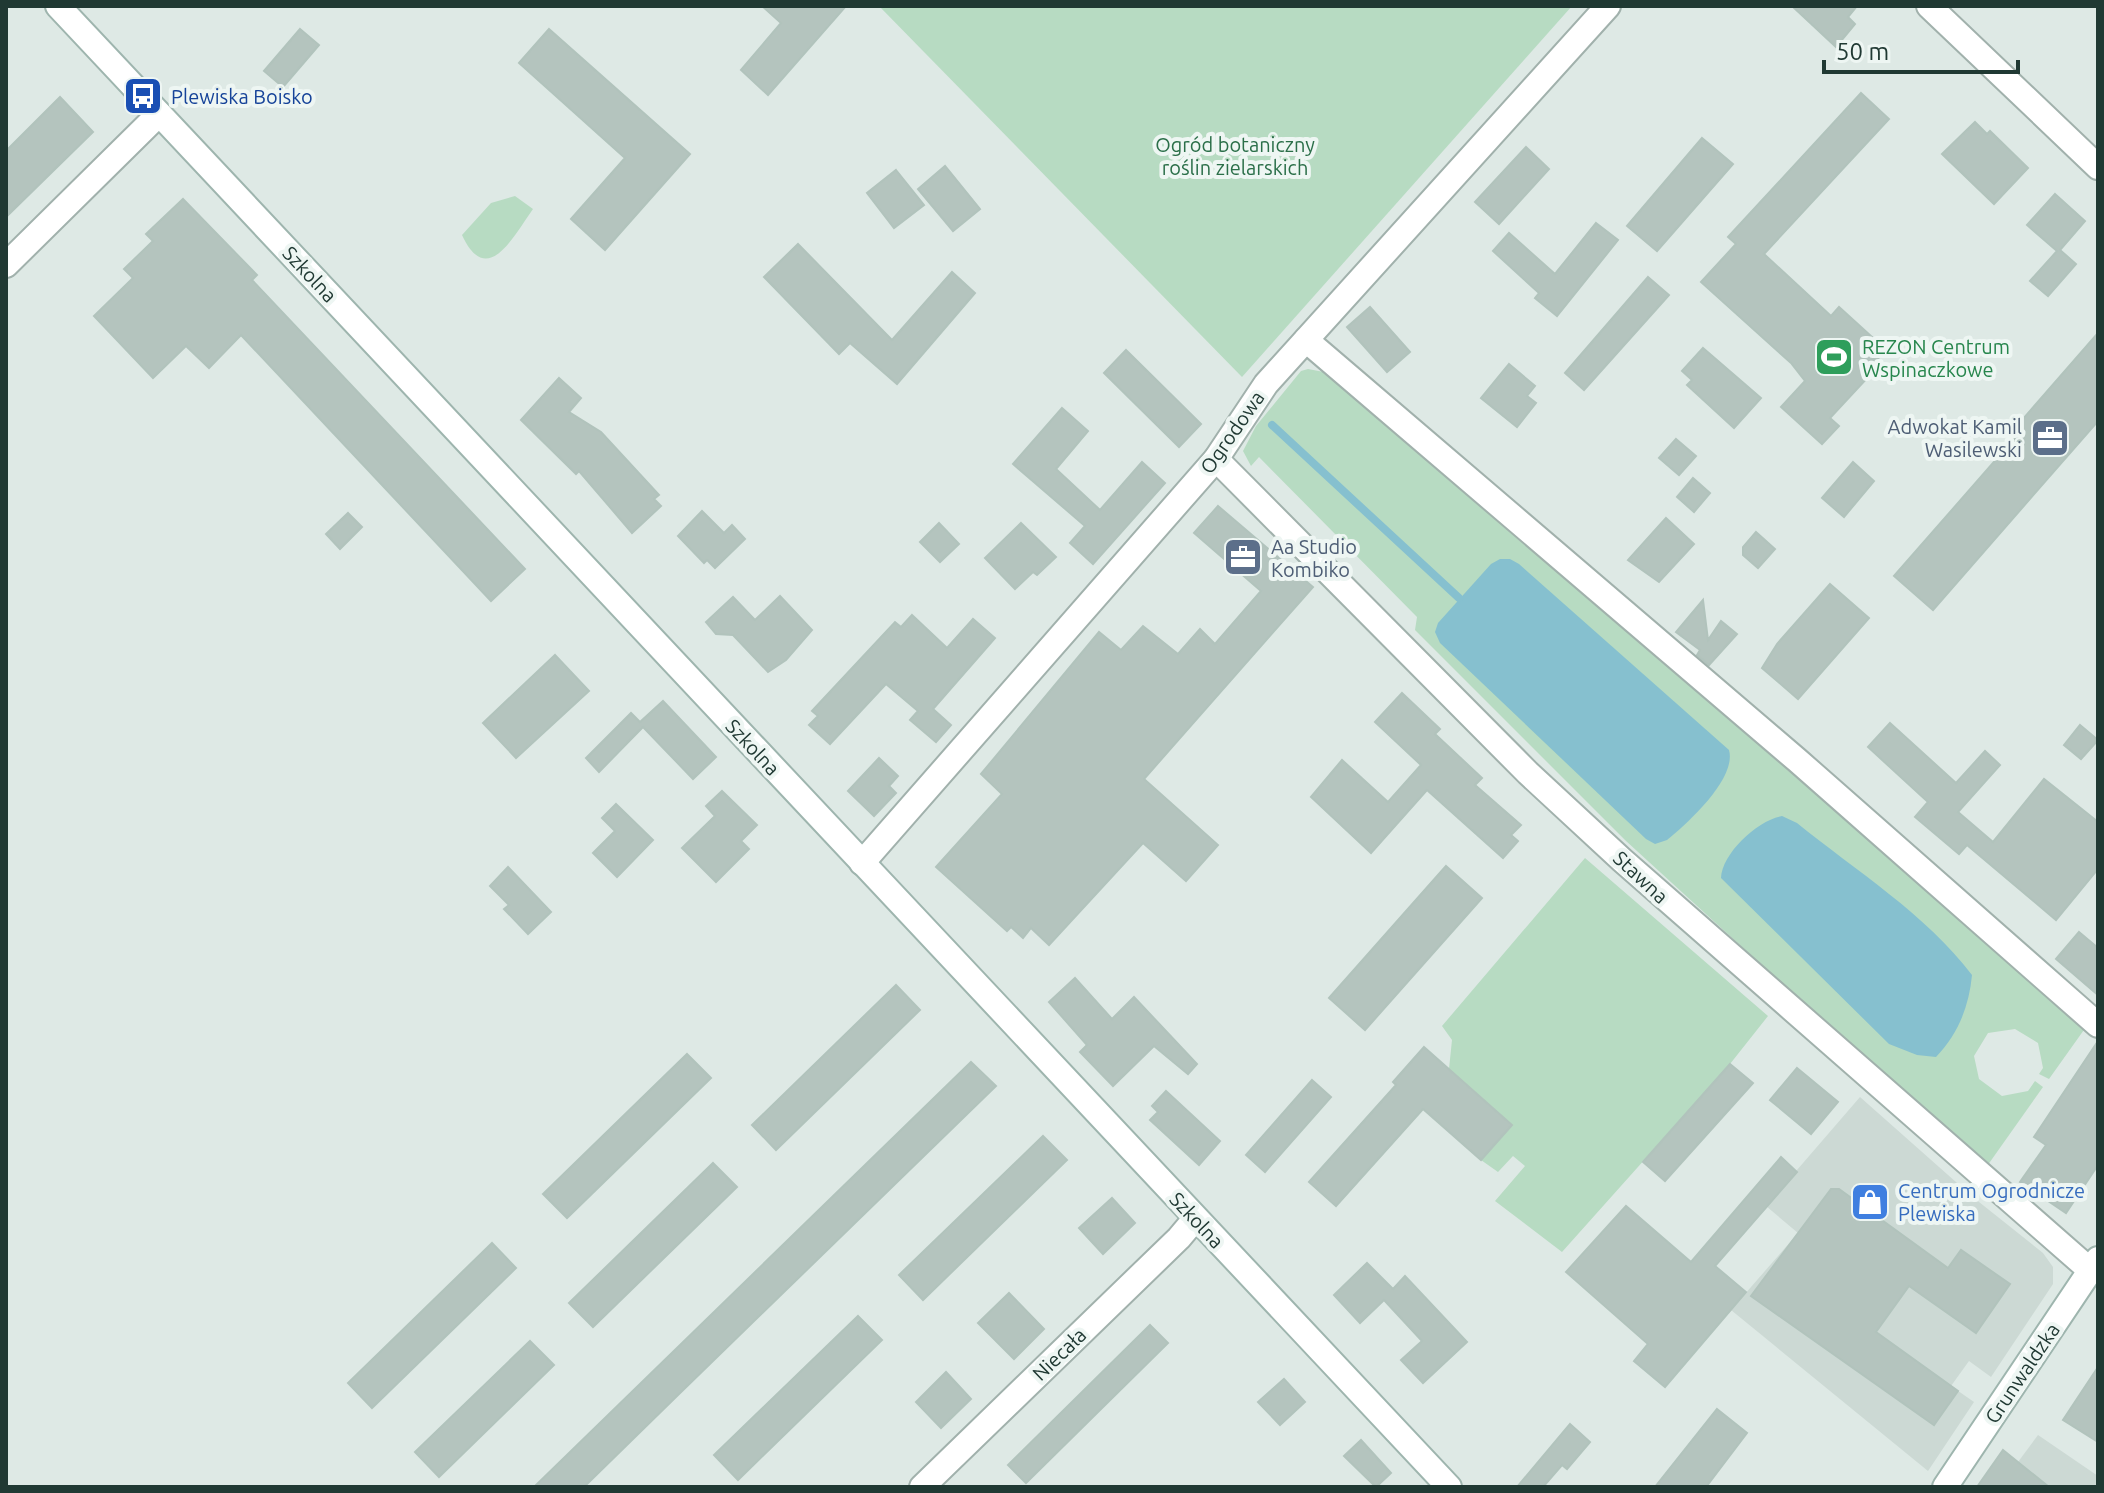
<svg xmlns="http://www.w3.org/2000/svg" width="2104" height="1493" font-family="Ubuntu,sans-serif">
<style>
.built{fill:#ccd9d4}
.green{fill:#b7dbc2}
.water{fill:#86c0cf}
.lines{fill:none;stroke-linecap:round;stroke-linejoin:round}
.stream{stroke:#86c0cf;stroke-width:8}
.building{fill:#b4c4be;stroke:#b1c3bc;stroke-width:2}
.street-casing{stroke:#a1b1ac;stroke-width:28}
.secondary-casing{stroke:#9eb5ae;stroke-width:28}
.street{stroke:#fff;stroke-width:24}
.secondary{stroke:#fff;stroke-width:24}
.labels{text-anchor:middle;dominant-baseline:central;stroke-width:8;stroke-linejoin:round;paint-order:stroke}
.transit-label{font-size:20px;fill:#164399;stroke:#eef6f3;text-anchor:start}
.park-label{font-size:20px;fill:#2b6f49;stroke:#eef6f3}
.street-label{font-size:20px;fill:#203933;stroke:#eef6f3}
.leisure-label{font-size:20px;fill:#27864d;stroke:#eef6f3;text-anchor:start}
.service-label{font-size:20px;fill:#4e5e75;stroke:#eef6f3;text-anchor:end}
.shop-label{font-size:20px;fill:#366cbe;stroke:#eef6f3;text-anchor:start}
</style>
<rect width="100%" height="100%" fill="#dee9e5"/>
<g class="built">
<path d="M1860,1097L1974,1198L2043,1253L2053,1267V1284L1991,1377L1969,1361L1951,1386L1974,1402L1928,1471L1731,1310L1798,1233L1766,1206Z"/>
<path d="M2038,1435L2098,1476V1487H2045L2018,1462Z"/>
</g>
<g class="green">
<path d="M879,6H1572L1242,377Z"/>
<path d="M515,196L533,209C513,237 487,289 462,235L491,203Z"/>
<path d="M1308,369L1329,373L2086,1027L2049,1079L2039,1074L2043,1068L2038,1043L2015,1029L1988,1033L1974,1056L1979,1079L2002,1096L2028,1091L2035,1081L2043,1087L1985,1169L1626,841L1415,630L1417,617L1259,457L1251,466L1243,451L1256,426L1301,371Z"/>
<path d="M1585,858L1768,1016L1730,1064L1562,1252L1495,1201L1525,1166L1513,1156L1498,1172L1481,1160L1512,1125L1449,1069L1452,1040L1442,1026Z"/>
</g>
<g class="water">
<path d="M1500,559H1510L1519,564L1729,750C1737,778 1688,823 1667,840L1655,844L1646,839L1440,643L1435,632L1438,623L1491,564Z"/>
<path d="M1782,816L1797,823C1856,871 1926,914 1972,975C1969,1007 1958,1034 1936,1057L1917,1055L1889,1044L1721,878C1722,853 1758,820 1782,816Z"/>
</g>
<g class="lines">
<path class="stream" d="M1272,425L1459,598"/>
</g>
<g class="building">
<path d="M762,6H846L768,95L741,70L781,23Z"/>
<path d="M1792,6H1857L1848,17L1855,24L1836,47Z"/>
<path d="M300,29L319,45L283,87L264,71Z"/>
<path d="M549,29L690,154L605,250L571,219L625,158L519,63Z"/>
<path d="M1861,93L1889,119L1764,254L1831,316L1839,307L1882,346L1874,355L1882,362L1830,418L1839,426L1822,444L1781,407L1805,381L1791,363L1701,282L1736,244L1728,237Z"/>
<path d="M60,97L93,132L6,217V151Z"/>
<path d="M1975,122L1987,134L1990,131L2028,168L1994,204L1942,154Z"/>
<path d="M1702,138L1733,164L1657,251L1627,226Z"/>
<path d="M1526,147L1549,169L1499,224L1475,202Z"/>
<path d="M945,166L980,209L953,231L918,189Z"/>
<path d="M896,170L924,205L894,228L867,193Z"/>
<path d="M2055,194L2085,221L2060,250L2076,264L2048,296L2030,281L2057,251L2027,225Z"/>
<path d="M183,199L257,275L252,280L525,569L491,601L241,335L209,368L186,346L153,378L94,316L133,278L124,269L153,241L146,234Z"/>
<path d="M1596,223L1618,240L1557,316L1535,298L1539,293L1493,251L1509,233L1555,274Z"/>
<path d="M798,244L892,340L952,272L975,293L897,384L850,343L839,354L764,277Z"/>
<path d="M1648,277L1669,295L1584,390L1565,373Z"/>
<path d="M1370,307L1410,352L1387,372L1347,327Z"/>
<path d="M2098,333V421L1933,610L1894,576L2014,439L2009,435Z"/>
<path d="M1703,348L1761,398L1734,428L1687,385L1692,380L1682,371Z"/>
<path d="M1126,350L1201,424L1179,447L1104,373Z"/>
<path d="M1509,364L1535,386L1527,396L1536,403L1517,427L1481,398Z"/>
<path d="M559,378L581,398L569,412L601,432L659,495L654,499L661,506L632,533L579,471L576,474L521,420Z"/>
<path d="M1062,408L1088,431L1056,469L1100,510L1142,462L1165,483L1093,564L1070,543L1085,526L1013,464Z"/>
<path d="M1676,439L1696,456L1679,475L1659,458Z"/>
<path d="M1853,462L1874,481L1844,517L1822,498Z"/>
<path d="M1693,478L1710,493L1694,512L1677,497Z"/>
<path d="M1218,506L1313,587L1144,779L1218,845L1186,881L1143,843L1049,945L1031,928L1023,938L1011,927L1007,931L936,867L1002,794L981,774L1099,632L1121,650L1143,626L1178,654L1200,629L1215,644L1261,591L1194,533Z"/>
<path d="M702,511L724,533L732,525L745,539L715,568L707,560L704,563L678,536Z"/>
<path d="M348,513L362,527L340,549L326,534Z"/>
<path d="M1666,518L1694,544L1659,582L1628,560Z"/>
<path d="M939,523L959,544L940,562L920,542Z"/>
<path d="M1021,523L1056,557L1037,575L1033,572L1015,589L985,558Z"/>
<path d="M1756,532L1775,549L1758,568L1743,555V547Z"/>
<path d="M1830,584L1869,618L1798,699L1762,668L1777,644Z"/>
<path d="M780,596L812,630L786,660L768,672L733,635L716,634L706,622L733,597L755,620Z"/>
<path d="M1703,600L1708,640L1721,621L1737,634L1709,665L1697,655L1700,650L1676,632Z"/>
<path d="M912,615L947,648L973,619L995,638L933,709L951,725L936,742L910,720L918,711L886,684L830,744L809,725L818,716L812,711L895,622L901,627Z"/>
<path d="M555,655L589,691L516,758L483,723Z"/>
<path d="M1402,693L1440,729L1435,734L1482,778L1475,785L1521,825L1511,835L1518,841L1503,858L1427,790L1371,853L1311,797L1342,760L1388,802L1421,765L1375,722Z"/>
<path d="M663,701L716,757L693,779L643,727L599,772L586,758L631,713L640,722Z"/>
<path d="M1890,723L1956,783L1985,751L2000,765L1958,812L1993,842L2044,779L2098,822V869L2056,920L1967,845L1959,854L1915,817L1928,802L1868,747Z"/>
<path d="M2080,725L2098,740L2081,759L2064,745Z"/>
<path d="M879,758L898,776L889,786L896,793L874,816L848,791Z"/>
<path d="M722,791L757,825L741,841L749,849L716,882L682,848L715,816L706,806Z"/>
<path d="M616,804L653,840L617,877L593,853L615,831L602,818Z"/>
<path d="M1446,866L1482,898L1365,1030L1329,998Z"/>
<path d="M508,867L551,912L528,934L504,909L509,905L490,886Z"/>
<path d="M2079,932L2098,948V995L2056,959Z"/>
<path d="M1075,978L1112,1019L1134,997L1197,1064L1188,1074L1154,1046L1113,1086L1080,1052L1087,1045L1049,1002Z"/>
<path d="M896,985L920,1010L776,1150L752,1125Z"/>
<path d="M2098,1041V1165L2066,1213L2020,1182L2046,1145L2034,1137Z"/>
<path d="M1424,1047L1512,1125L1481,1160L1423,1109L1336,1206L1309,1182L1396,1085L1393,1082Z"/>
<path d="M687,1054L711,1078L567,1218L543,1194Z"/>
<path d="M971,1062L996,1086L677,1396L584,1487H534Z"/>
<path d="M1730,1064L1753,1083L1665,1181L1643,1162Z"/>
<path d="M1797,1068L1838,1102L1811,1134L1770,1100Z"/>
<path d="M1312,1080L1331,1097L1265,1172L1246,1155Z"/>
<path d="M1166,1091L1220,1141L1199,1165L1150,1120L1158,1112L1152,1106Z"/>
<path d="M1043,1136L1067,1160L923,1300L899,1275Z"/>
<path d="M1781,1157L1797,1172L1715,1266L1746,1292L1665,1387L1634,1361L1648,1344L1566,1272L1626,1206L1691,1262Z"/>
<path d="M713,1163L737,1187L593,1327L569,1303Z"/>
<path d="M1831,1189H1839L1948,1268L1961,1250L2010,1284L1976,1333L1909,1286L1876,1332L1958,1391L1934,1425L1751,1296Z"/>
<path d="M1112,1198L1135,1223L1103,1254L1079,1228Z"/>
<path d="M492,1243L516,1268L372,1408L348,1383Z"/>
<path d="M1367,1263L1393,1289L1405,1276L1467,1342L1423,1383L1401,1360L1422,1341L1384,1300L1360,1323L1334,1295Z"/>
<path d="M1009,1293L1044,1329L1014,1359L978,1323Z"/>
<path d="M858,1316L882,1340L738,1480L714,1455Z"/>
<path d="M1150,1325L1168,1343L1026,1483L1008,1465Z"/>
<path d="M530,1341L554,1365L439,1477L415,1452Z"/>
<path d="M2098,1367V1442L2063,1420Z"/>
<path d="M946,1372L971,1399L941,1428L916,1402Z"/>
<path d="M1284,1379L1305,1402L1280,1425L1258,1402Z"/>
<path d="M1717,1409L1747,1433L1706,1487H1655Z"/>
<path d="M1570,1424L1590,1442L1567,1469L1562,1465L1543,1487H1517Z"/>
<path d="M1361,1440L1391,1473L1376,1487L1344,1456Z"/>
<path d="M2003,1450L2049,1487H1977Z"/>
</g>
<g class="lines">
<g class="street-casing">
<g id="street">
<path d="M1929,6L2098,167"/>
<path d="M6,265L159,114"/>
<path d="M1306,340L1797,760L2098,1025"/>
<path d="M1216,459L1528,773L1622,860L2090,1270"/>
<path d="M862,863L1216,459L1266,384L1608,6"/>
<path d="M922,1487L1179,1238L1195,1219"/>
</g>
</g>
<g class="secondary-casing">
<g id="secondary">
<path d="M58,6L1449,1487"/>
<path d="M1945,1487L2098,1259"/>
</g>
</g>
<use href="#street" class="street"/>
<use href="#secondary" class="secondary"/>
</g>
<defs>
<g id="bus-square" transform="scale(2)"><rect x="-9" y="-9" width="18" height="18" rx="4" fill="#1a4fb4" stroke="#eef6f3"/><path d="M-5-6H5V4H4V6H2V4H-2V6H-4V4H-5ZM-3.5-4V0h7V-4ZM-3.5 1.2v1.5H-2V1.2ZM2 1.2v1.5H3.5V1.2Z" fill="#fff"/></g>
<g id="stadium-square" transform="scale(2)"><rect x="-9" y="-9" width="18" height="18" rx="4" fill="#2e9e5b" stroke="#eef6f3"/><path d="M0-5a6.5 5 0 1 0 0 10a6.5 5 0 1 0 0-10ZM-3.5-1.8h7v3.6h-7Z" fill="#fff"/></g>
<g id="office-square" transform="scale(2)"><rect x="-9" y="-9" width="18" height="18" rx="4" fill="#5c6f8a" stroke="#eef6f3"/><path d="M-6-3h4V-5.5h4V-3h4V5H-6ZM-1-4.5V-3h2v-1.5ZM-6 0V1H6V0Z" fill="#fff"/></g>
<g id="shop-square" transform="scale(2)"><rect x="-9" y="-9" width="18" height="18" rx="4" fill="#3f7fe0" stroke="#eef6f3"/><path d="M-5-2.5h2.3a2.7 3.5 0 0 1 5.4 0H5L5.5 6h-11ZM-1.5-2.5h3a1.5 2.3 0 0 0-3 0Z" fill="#fff"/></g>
</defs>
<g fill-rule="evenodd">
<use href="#bus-square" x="143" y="96"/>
<use href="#stadium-square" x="1834" y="357"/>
<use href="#office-square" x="2050" y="438"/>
<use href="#office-square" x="1243" y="557"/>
<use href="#shop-square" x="1870" y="1202"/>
</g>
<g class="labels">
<g class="transit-label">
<text x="171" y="96">Plewiska Boisko</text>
</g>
<g class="park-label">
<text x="1235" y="144">Ogród botaniczny<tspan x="1235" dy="23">roślin zielarskich</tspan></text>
</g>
<g class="street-label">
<text transform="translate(310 274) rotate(47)">Szkolna</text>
<text transform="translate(1232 432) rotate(-55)">Ogrodowa</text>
<text transform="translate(753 747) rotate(47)">Szkolna</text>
<text transform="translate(1641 877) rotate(43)">Stawna</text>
<text transform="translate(1197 1220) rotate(47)">Szkolna</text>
<text transform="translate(1059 1354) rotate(-44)">Niecała</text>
<text transform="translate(2022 1373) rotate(-56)">Grunwaldzka</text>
</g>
<g class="leisure-label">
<text x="1862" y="346">REZON Centrum<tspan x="1862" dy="23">Wspinaczkowe</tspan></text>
</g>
<g class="service-label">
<text x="2022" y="426">Adwokat Kamil<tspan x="2022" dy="23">Wasilewski</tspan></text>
<text x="1271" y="546" text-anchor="start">Aa Studio<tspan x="1271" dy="23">Kombiko</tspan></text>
</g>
<g class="shop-label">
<text x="1898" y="1190">Centrum Ogrodnicze<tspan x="1898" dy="23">Plewiska</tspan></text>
</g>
</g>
<rect width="2104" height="1493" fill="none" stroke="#203933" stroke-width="16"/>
<path d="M1824 60v12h194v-12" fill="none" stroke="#203933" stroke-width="4"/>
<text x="1836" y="60" font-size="24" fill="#203933" stroke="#eef6f3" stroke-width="6" paint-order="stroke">50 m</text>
</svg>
